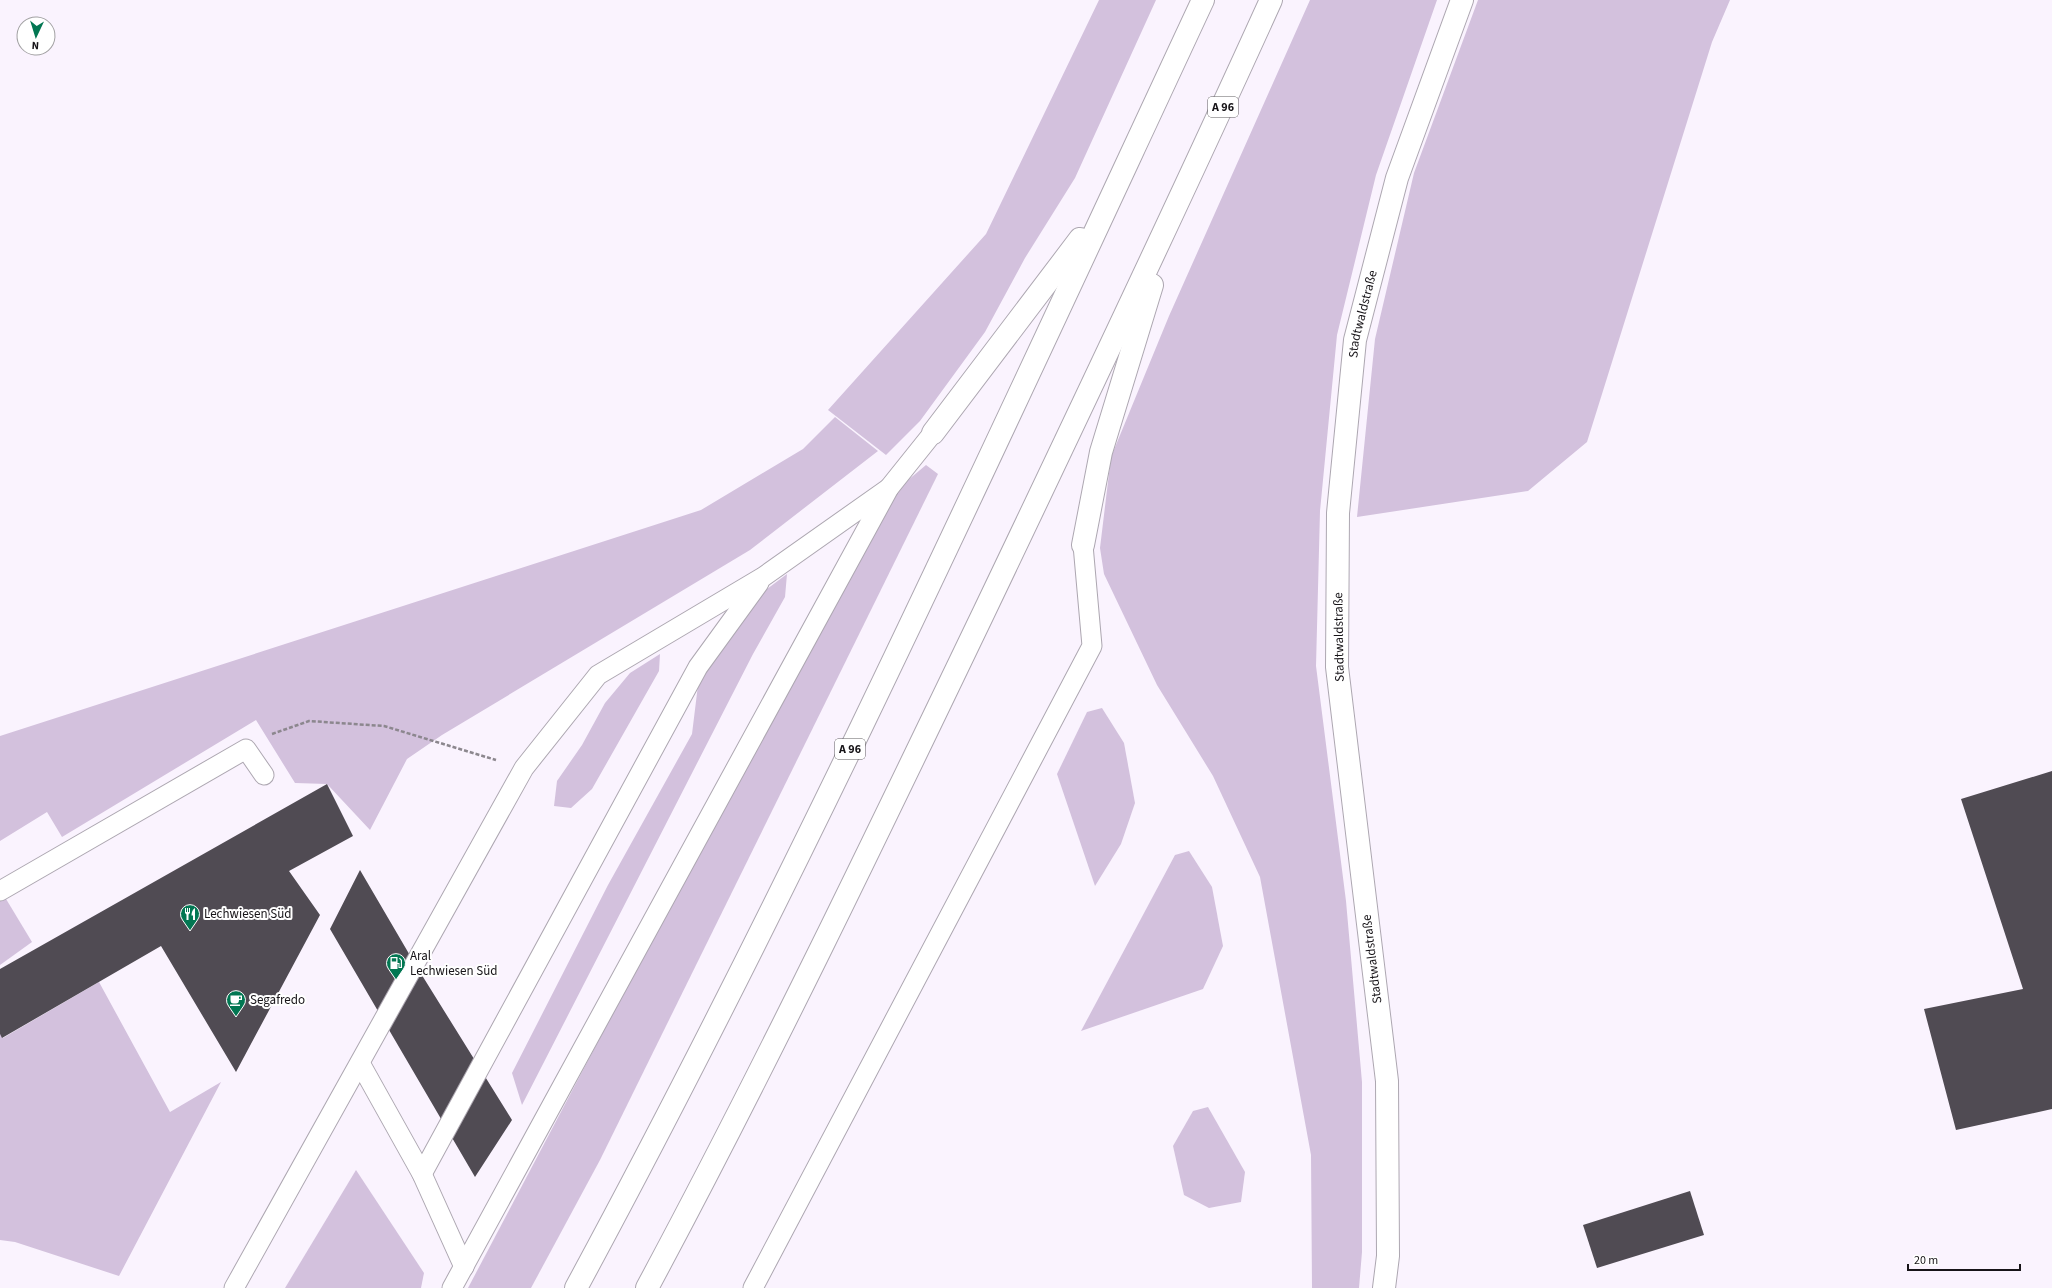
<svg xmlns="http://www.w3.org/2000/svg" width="2052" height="1288" font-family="'Source Sans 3',sans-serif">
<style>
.green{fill:#d3c1dd}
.building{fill:#504b53}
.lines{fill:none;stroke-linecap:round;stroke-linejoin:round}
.lane-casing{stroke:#ada7b1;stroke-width:21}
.street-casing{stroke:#ada7b1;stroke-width:24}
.highway-casing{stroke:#ada7b1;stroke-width:24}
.path{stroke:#8c878e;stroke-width:2.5;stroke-dasharray:4 2;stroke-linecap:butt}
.lane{stroke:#fff;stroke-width:19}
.street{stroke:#fff;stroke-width:22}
.highway{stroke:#fff;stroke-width:22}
.labels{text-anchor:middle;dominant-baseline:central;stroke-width:4;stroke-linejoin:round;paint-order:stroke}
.shield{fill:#fff;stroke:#5d5a5d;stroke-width:1}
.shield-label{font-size:12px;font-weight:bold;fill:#171418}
.street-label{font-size:13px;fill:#171418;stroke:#fff}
.poi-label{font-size:13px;fill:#171418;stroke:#fff;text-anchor:start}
</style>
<rect width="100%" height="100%" fill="#faf3fe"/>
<g class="green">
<path d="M1099,0H1156L1075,178L1025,258L985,332L920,421L886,455L828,410L986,234Z"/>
<path d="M1310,0H1437L1376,175L1337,335L1320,511L1316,666L1346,901L1362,1082V1252L1359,1288H1312L1311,1155L1260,877L1213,776L1157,685L1104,574L1100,548L1111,457L1169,316Z"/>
<path d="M1478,0H1730L1712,42L1587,442L1528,491L1357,517L1375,339L1414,173Z"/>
<path d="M835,417L878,451L750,550L442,735L407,759L370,830L327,784L295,783L256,720L62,837L47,812L0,841V736L701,510L803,449Z"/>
<path d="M926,465L938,474L600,1160L531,1288H468L792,674L901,486Z"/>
<path d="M787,574L785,597L753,654L522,1105L512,1073L608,885L692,734L698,685L751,601Z"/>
<path d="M660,654L659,671L592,789L571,808L554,806L557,781L582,745L605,703L630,673Z"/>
<path d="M1102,708L1124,743L1135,803L1121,844L1095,886L1057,774L1087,712Z"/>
<path d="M1189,851L1212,887L1223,946L1203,989L1081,1031L1175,855Z"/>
<path d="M0,889L32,942L0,965Z"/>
<path d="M99,982L170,1112L221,1082L119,1276L15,1242L0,1240V1034L3,1038Z"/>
<path d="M1208,1107L1245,1172L1241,1202L1209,1208L1184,1195L1173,1146L1193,1111Z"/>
<path d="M356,1170L424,1273L421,1288H285Z"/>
</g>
<g class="building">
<path d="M2052,771V1109L1956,1130L1924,1009L2023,989L1961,799Z"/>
<path d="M327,784L353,836L289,871L320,915L236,1072L161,946L2,1038L0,1034V969Z"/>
<path d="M360,870L415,964L512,1120L475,1177L330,929Z"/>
<path d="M1690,1191L1704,1235L1597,1268L1583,1225Z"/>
</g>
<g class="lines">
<g class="lane-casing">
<g id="lane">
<path d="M0,891L246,749L264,775"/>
<path d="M360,1063L422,1174L464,1267"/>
<path d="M422,1174L698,667L759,583"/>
<path d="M234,1288L524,768L598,675L763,577L889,488"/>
<path d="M452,1288L889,488L933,433"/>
<path d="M753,1288L1092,646L1083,545"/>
</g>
</g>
<g class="street-casing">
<g id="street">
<path id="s1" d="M1384,1288L1388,1256L1387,1081L1337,667L1338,513L1355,340L1397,178L1462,0"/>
</g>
</g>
<g class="highway-casing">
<g id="highway">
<path d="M933,433L1080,239"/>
<path d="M1083,545L1101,452L1152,285"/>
<path d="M576,1288C803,868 1001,433 1203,0"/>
<path d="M647,1288C766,1066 875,839 984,612C1081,409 1178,205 1271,0"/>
</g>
</g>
<path class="path" d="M272,734L309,721L384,726L496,760"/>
<use href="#lane" class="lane"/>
<use href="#street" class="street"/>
<use href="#highway" class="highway"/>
</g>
<defs>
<g id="restaurant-pin" transform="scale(1)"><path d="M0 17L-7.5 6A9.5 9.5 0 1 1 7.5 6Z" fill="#027752" stroke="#fff"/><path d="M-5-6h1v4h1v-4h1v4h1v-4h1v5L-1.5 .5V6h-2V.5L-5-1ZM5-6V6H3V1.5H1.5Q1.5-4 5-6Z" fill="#fff"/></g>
<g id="fuel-pin" transform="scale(1)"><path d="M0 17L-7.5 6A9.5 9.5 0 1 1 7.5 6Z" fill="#027752" stroke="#fff"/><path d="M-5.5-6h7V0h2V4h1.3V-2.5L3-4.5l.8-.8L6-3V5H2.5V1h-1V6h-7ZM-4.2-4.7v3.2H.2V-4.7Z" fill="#fff"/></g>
<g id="cafe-pin" transform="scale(1)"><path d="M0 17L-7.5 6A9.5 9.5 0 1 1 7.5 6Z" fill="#027752" stroke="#fff"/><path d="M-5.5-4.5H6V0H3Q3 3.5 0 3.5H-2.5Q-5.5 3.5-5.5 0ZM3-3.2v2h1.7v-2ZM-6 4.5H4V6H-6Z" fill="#fff"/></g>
</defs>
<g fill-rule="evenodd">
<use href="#restaurant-pin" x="190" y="914"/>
<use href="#fuel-pin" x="396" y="963"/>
<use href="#cafe-pin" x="236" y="1000"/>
</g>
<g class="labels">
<g class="shield">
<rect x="1208" y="97" width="30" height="20" rx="3"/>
<rect x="835" y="739" width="30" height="20" rx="3"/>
</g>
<g class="shield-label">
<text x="1223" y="107">A 96</text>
<text x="850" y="749">A 96</text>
</g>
<g class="street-label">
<text stroke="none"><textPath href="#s1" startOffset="979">Stadtwaldstraße</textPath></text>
<text transform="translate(1339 637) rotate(-91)">Stadtwaldstraße</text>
<text transform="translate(1372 959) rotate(-97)">Stadtwaldstraße</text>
</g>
<g class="poi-label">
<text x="204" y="914">Lechwiesen Süd</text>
<text x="410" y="956">Aral<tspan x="410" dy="15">Lechwiesen Süd</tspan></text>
<text x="250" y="1000">Segafredo</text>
</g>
</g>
<g transform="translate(36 36) rotate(184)"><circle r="19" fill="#ffffff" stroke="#a2a1a3"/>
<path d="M0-3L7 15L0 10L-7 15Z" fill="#027752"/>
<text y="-6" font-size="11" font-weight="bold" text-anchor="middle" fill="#171418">N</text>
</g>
<path d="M1908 1264v6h112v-6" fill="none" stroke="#171418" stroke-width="2"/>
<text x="1914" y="1264" font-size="12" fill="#171418" stroke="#ffffff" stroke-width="3" paint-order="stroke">20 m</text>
</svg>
